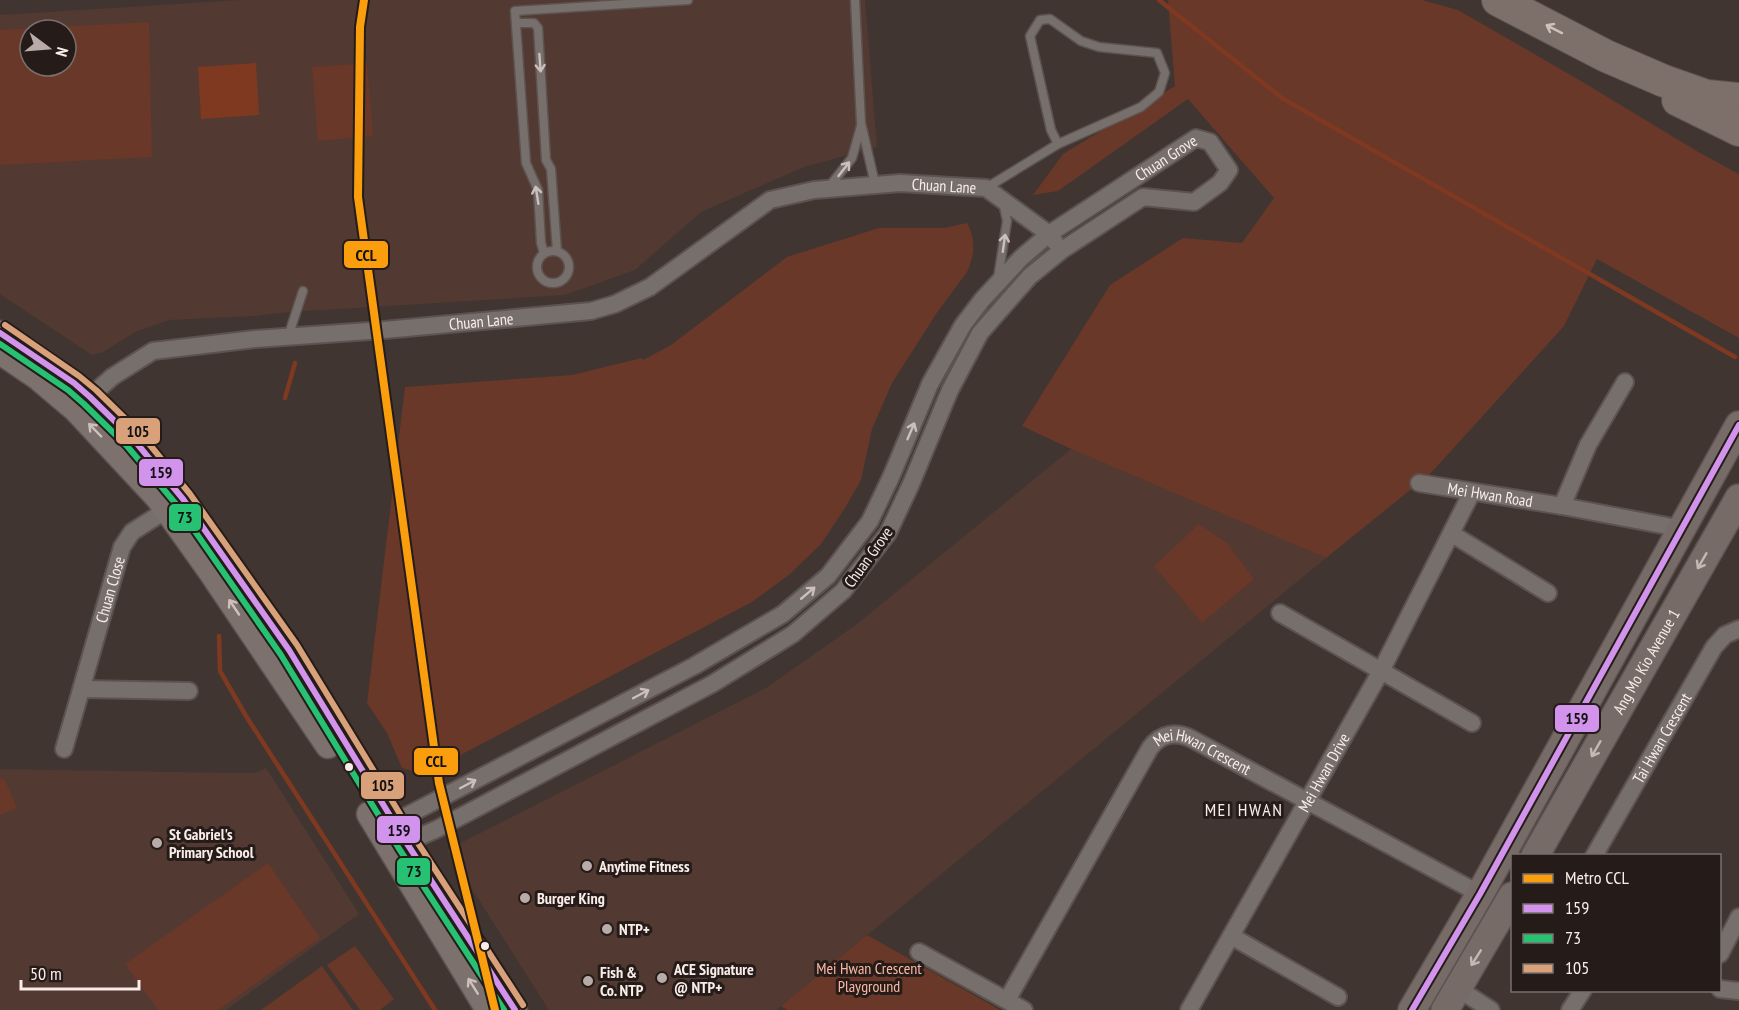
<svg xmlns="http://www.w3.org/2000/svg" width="1739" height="1010" font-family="'PT Sans Narrow',sans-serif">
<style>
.built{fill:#523931;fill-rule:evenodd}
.green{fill:#693828;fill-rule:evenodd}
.water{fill:#7f3921}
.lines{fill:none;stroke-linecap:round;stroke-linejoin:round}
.stream{stroke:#7f3921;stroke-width:4.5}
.lane-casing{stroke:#5c5350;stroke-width:11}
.street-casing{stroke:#5c5350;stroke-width:20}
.secondary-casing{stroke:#5c5350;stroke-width:27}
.primary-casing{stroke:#5c5350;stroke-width:30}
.highway-casing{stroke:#5c5350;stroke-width:34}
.lane{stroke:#776f6c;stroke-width:8}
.street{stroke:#776f6c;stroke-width:16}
.secondary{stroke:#7c716d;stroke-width:24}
.primary{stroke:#776b67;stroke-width:27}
.highway{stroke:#7d6f6a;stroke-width:32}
.bus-1-casing{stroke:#251c19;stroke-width:10}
.bus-2-casing{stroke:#251c19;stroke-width:10}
.bus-3-casing{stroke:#251c19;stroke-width:10}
.bus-1{stroke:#d193ec;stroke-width:6}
.bus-2{stroke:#26c172;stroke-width:6}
.bus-3{stroke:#d9a179;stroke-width:6}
.metro-1-casing{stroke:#251c19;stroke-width:12}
.metro-1{stroke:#fa9e0d;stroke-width:8}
.oneway{stroke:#cec0bc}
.oneway2{stroke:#ccc0bd}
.oneway3{stroke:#cec1bd}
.oneway4{stroke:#c6b8b4}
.bus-dot{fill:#faece8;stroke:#251c19;stroke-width:2}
.poi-dot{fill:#b9aca8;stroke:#251c19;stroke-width:2}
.labels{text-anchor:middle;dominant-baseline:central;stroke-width:6;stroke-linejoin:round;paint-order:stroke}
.street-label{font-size:16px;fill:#faece8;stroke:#251c19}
.poi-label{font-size:16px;font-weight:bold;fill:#faece8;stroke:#251c19;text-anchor:start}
.park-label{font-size:16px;fill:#fcb8a2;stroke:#251c19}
.neighbourhood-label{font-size:18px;letter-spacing:1.5px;fill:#faece8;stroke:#251c19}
.line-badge{stroke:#251c19;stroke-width:2}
.pale-badge-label{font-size:16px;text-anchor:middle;font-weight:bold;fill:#111}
</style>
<rect width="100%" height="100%" fill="#403531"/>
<g class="built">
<path d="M239,0H865L877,147L804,167L701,212L635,270L565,295L290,312L254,316L169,320L135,332L103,352L92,355L0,294V15ZM30,30H66V66H30Z"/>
<path d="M1071,449L1326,558L776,1010H549L447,850L766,688L857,624Z"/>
<path d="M266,768L359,914L226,1010H0V769L234,773H255Z"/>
</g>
<g class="green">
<path d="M1168,0H1422L1458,10L1581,81L1700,153L1739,174V338L1597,259L1564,326L1490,408L1430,474L1326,558L1071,449L1022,426L1110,285L1183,238L1242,243L1274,198L1188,99L1058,191L1033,195L1063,154L1175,86Z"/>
<path d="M149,22L152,157L0,165V30ZM30,30H66V66H30Z"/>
<path d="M367,63L373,136L318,141L312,67Z"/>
<path d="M967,223C976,239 975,255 967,272L936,314L892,383L872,429L861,480L845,508L821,544L790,574L752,602L424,774L402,768L387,733L367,703L405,387L572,375L642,358L643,360L671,345L787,257L879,228H944Z"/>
<path d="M1199,524L1227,543L1254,579L1202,623L1154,566Z"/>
<path d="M4,778L17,808L0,815V780Z"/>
<path d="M268,863L320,938L218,1010H158L125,964Z"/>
<path d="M867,935L1000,1010H787L781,1006Z"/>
<path d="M355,946L394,999L380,1010H360L327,965Z"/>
<path d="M322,966L353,1010H261Z"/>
</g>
<path class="water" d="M256,63L259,115L201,119L198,67Z"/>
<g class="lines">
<g class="stream">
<path d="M1159,0L1282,98L1735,357"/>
<path d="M285,398L295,363"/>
<path d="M219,636L220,671L246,716L435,1010"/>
</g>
<g class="lane-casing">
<g id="lane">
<path d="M855,0L861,123L875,184"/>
<path d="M517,23H534L538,28L546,160L551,169L557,251"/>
<path d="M828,188L852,158L861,126"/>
<path d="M986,188L1058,144L1141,107L1159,92L1165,73L1157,53L1099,47L1081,41L1050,19L1040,20L1030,36L1051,130L1058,144"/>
<circle cx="553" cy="267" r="16"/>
<path d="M544,253L541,243L538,190L526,163L515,11L688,0"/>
<path d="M998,278L1007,221L1003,202"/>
<path d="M288,337L303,291"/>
</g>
</g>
<g class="street-casing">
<g id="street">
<path id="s1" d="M83,403L112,377L153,351L255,339L384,330L591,311L615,304L650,287L770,200L814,190L900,183L986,188L1049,234L1055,242"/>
<path id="s2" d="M1419,483L1562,506L1683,529"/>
<path d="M1562,506L1588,445L1625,382"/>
<path d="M1452,534L1548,593"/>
<path d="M1280,613L1472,723"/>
<path d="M82,689L189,691"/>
<path id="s3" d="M64,749L122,547L132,532L174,505"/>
<path id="s4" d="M385,827L694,666L783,614L828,576L870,521L891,477L930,384L963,325L982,300L1021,258L1049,234L1196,138L1210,142L1229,170L1220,183L1194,202L1143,197L1062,250L1030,276L980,333L950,390L911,484L888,533L843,591L793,634L712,684L437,829L396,847"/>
<path id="s5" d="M1594,856L1714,647L1725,635L1739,629"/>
<path d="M1231,936L1338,997"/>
<path d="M919,952L1024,1010"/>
<path d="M1720,954L1739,917"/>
<path d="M1457,988L1491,1010"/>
<path d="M1720,989L1739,991"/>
<path id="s6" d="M1007,1000L1150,748C1161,733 1176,731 1192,739L1480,894"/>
<path id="s7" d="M1189,1010L1381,671L1472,492"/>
<path d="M1570,1010L1583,990"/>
</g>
</g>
<g class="secondary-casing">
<g id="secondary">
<path d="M0,333L28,351L74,383L90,397L134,440L183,499L289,650L406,842L515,1010"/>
<path d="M0,352L37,377L76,410L158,498L210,571L328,746"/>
<path d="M369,814L488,1010"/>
</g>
</g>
<g class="primary-casing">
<g id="primary">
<path id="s8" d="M1535,856L1739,498"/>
<path d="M1412,1010L1480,894L1739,425"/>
<path d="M1445,1010L1512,896"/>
</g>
</g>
<g class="highway-casing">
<g id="highway">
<path d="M1498,0L1606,56L1664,81L1707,96L1739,99"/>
<path d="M1678,100L1739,130"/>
</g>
</g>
<use href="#lane" class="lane"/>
<use href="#street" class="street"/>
<use href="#secondary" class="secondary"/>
<use href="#primary" class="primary"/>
<use href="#highway" class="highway"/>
<g class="bus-1-casing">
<g id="bus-1">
<path d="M0,333L74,383L90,397L134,440L183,499L289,650L406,842L515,1010"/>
<path d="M1412,1010L1480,894L1739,425"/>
</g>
</g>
<g class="bus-2-casing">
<path id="bus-2" d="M0,344L68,390L84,404L127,446L176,504L281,655L398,847L504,1010"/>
</g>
<g class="bus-3-casing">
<path id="bus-3" d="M5,325L79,376L96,390L141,434L190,494L297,645L414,837L523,1005"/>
</g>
<use href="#bus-1" class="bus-1"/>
<use href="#bus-2" class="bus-2"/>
<use href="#bus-3" class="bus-3"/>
<g class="metro-1-casing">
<path id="metro-1" d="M364,0L360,27L358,197L439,783L495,1010"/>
</g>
<use href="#metro-1" class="metro-1"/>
</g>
<defs><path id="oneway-shaft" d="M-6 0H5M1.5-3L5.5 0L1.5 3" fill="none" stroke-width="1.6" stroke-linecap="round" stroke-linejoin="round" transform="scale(1.5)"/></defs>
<use class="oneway" href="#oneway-shaft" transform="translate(1554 29) rotate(-153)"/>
<g class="oneway2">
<use href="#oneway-shaft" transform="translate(540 63) rotate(86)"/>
<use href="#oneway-shaft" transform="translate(844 169) rotate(-52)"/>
<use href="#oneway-shaft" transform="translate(537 195) rotate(-99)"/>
<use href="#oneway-shaft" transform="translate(1004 243) rotate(-82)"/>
<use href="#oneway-shaft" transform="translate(911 431) rotate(-67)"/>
<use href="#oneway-shaft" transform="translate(808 593) rotate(-40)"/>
<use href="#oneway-shaft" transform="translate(641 694) rotate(-28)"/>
<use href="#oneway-shaft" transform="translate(468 784) rotate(-28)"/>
</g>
<g class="oneway3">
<use href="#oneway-shaft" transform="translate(95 430) rotate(-134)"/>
<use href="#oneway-shaft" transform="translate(234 607) rotate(-124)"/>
<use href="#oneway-shaft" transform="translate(473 986) rotate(-122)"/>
</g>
<g class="oneway4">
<use href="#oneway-shaft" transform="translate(1702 561) rotate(120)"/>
<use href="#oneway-shaft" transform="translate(1596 749) rotate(120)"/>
<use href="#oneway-shaft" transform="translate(1476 958) rotate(122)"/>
</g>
<g class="bus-dot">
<circle cx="349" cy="767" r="5"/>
<circle cx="485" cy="946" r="5"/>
</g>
<g class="poi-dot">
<circle cx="157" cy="843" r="6"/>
<circle cx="587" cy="866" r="6"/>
<circle cx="525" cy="898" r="6"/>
<circle cx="607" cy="929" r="6"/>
<circle cx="662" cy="978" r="6"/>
<circle cx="588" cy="981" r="6"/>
</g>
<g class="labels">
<g class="street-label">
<text stroke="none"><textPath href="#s4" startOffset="1062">Chuan Grove</textPath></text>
<text stroke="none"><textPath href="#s1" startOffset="915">Chuan Lane</textPath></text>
<text stroke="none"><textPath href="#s1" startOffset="417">Chuan Lane</textPath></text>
<text stroke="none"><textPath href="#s2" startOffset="72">Mei Hwan Road</textPath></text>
<text transform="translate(868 557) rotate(-54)">Chuan Grove</text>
<text stroke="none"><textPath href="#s3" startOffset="166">Chuan Close</textPath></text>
<text stroke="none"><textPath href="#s8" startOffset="224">Ang Mo Kio Avenue 1</textPath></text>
<text stroke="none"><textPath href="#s5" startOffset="136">Tai Hwan Crescent</textPath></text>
<text stroke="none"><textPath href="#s6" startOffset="350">Mei Hwan Crescent</textPath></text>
<text stroke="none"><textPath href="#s7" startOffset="273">Mei Hwan Drive</textPath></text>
</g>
<g class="poi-label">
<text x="169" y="834">St Gabriel's<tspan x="169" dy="18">Primary School</tspan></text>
<text x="599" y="866">Anytime Fitness</text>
<text x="537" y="898">Burger King</text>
<text x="619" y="929">NTP+</text>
<text x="674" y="969">ACE Signature<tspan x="674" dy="18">@ NTP+</tspan></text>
<text x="600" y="972">Fish &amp;<tspan x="600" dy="18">Co. NTP</tspan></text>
</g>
<g class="park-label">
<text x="869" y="968">Mei Hwan Crescent<tspan x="869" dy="18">Playground</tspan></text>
</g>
<g class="neighbourhood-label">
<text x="1244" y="809">MEI HWAN</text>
</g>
</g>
<g class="line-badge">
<rect x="343" y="240" width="46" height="29" rx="6" fill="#fa9e0d"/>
<rect x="115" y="417" width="46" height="28" rx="6" fill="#d9a179"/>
<rect x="138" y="458" width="46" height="29" rx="6" fill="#d193ec"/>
<rect x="168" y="503" width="34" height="29" rx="6" fill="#26c172"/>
<rect x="1554" y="704" width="46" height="29" rx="6" fill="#d193ec"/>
<rect x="413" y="747" width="46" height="29" rx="6" fill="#fa9e0d"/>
<rect x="360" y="771" width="45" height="29" rx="6" fill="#d9a179"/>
<rect x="376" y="815" width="45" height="29" rx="6" fill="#d193ec"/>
<rect x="396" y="857" width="35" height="29" rx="6" fill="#26c172"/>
</g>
<g class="pale-badge-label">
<text x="366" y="261">CCL</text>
<text x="138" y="437">105</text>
<text x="161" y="478">159</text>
<text x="185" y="523">73</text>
<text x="1577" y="724">159</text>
<text x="436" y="767">CCL</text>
<text x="383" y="791">105</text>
<text x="399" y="836">159</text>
<text x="414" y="877">73</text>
</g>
<rect x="1511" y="854" width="210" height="138" fill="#251c19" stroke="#7a6f6c" stroke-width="1.5"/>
<rect x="1523" y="874" width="30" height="9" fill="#fa9e0d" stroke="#7a6f6c" stroke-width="1.5"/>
<text x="1565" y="884" font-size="18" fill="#faece8">Metro CCL</text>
<rect x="1523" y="904" width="30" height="9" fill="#d193ec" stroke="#7a6f6c" stroke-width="1.5"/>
<text x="1565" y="914" font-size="18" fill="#faece8">159</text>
<rect x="1523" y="934" width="30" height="9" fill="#26c172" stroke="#7a6f6c" stroke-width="1.5"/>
<text x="1565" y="944" font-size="18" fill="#faece8">73</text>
<rect x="1523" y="964" width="30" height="9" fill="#d9a179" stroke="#7a6f6c" stroke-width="1.5"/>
<text x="1565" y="974" font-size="18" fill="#faece8">105</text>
<g transform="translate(48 48) rotate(106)"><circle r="28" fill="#251c19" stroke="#7a6f6c" stroke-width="1.5"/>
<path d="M0-4.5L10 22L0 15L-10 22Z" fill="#b9aca8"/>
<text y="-9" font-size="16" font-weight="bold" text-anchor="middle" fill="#faece8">N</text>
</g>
<path d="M21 980v9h118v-9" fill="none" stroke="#faece8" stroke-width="3"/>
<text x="30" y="980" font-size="18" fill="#faece8" stroke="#251c19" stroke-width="4.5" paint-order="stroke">50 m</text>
</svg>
